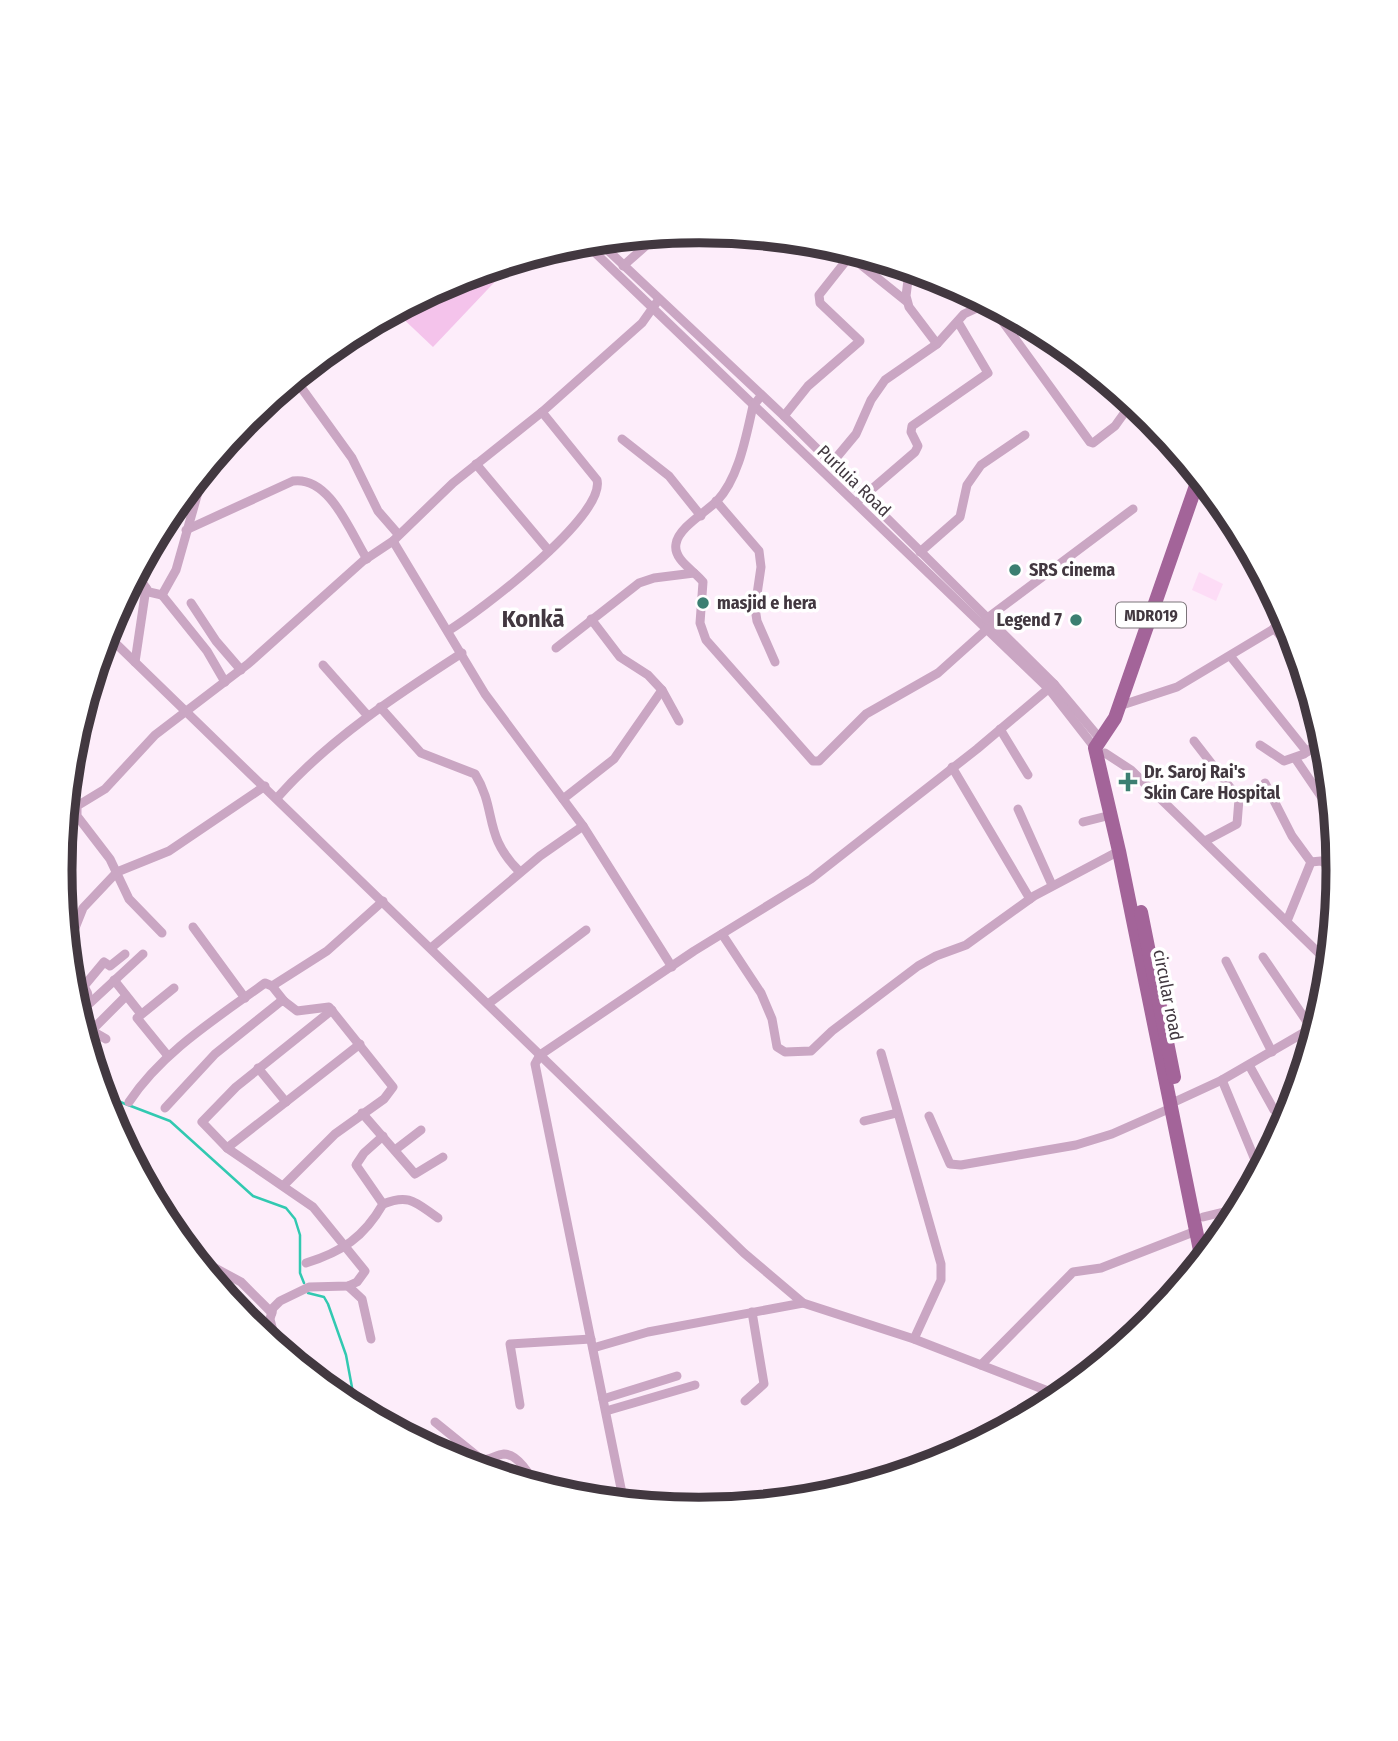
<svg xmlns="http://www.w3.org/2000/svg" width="1398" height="1741" font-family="'Fira Sans Condensed',sans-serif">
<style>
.built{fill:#fddcf6}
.green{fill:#f4c3eb}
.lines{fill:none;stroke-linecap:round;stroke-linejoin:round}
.stream{stroke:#32c9b1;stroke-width:2.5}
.street{stroke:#caa6c3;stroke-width:9}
.primary{stroke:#a36499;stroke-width:14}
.poi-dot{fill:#3c7f72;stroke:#fff;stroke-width:2.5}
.labels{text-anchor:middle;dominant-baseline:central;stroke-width:7;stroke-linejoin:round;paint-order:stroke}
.shield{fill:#fff;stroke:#7b7479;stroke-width:2}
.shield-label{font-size:16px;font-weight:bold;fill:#423840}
.street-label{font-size:18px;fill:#423840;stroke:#fff}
.poi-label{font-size:18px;font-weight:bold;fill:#423840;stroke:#fff;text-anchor:start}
.district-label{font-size:24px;font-weight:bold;fill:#423840;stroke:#fff}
.rim{fill:none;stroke:#423840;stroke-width:9}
</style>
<rect width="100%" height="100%" fill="#fdedfa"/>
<path class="built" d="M1199,572L1223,584L1216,601L1192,590Z"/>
<path class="green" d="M501,266L506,270L433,347L395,311L455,280Z"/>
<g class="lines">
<g class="stream">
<path d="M102,1095L170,1121L253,1196L286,1208L295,1219L300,1235V1273L304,1283"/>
<path d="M308,1293L324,1297L328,1304L346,1355L356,1409"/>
</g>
<g class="street">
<path d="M598,241L784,416L1054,684L1101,740"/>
<path d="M584,242L1049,689L1095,748"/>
<path d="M850,256L906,301"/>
<path d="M623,266L658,235"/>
<path d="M916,271L908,280L906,296L909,307L937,344"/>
<path d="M990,304L1090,442L1093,443L1115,426L1130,405L1126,397"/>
<path d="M295,379L352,458L378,511L398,534"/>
<path d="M761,396L753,406C746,436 739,478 717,501C706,512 678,528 676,544C673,560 695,571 703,582L700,623L706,640L813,761H819L866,714L938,673L987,629"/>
<path d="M1130,409L1167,437"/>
<path d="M784,416L808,386L860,341L820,303L819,295L853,252"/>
<path d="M622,439L669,476L701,516"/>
<path d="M476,464L549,551"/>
<path d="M831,464L856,434L871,400L885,380L937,344L964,314L988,303"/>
<path d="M716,501L759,551L761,567L755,608L757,621L775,662"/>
<path d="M858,501L915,452L918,446L911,432L912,426L988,373L958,322"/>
<path d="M186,530L293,481C330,476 350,532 367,559"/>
<path d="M393,541L485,694L583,826L540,856L431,948"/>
<path d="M920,552L960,517L967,485L981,465L1025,435"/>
<path d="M1241,553L1257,565"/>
<path d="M140,567L142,582L149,592L162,595L176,570L204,471"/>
<path d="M162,595L207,651L225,682"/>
<path d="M191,603L216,641L241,670"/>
<path d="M591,619L620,657L648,675L662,690L679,721"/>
<path d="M986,619L1133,509"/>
<path d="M1274,628L1300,659"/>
<path d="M448,631C479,612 606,516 597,480L542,412"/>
<path d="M106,634L744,1253L803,1303L914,1339L1061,1396"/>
<path d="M556,648L639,583L654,578L694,573"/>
<path d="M1231,657L1307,752"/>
<path d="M135,662L146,588"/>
<path d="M323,665L368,716"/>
<path d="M1119,706L1177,687L1287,621"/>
<path d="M380,707L421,753L475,774C498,811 482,835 520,872"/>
<path d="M1000,729L1028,775"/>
<path d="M1194,741L1239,799L1237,824L1205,841"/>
<path d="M1260,745L1284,761L1304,754L1324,738"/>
<path d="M1105,753L1131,770L1329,963"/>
<path d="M1295,758L1333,814"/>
<path d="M952,767L1030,899"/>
<path d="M1265,783L1292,836L1311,862"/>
<path d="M277,798C329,739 397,695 462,653"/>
<path d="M563,799L614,759L662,690"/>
<path d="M1018,809L1052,885"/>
<path d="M1083,822L1111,815"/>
<path d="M583,826L672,967"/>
<path d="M63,905L75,926"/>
<path d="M1287,921L1311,862L1321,861L1338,870"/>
<path d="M193,927L245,998"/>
<path d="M162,933L129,899L110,859L77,816V806L105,789L155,735L248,664L363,561L393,541L453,483L542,412L642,323L659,299"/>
<path d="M722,934L761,993L772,1019L777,1047L785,1052L811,1051L832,1031L918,966L936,956L966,945L1034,896L1119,851"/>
<path d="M67,948L83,908L117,872L169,851L265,786"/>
<path d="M1263,957L1314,1032"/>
<path d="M1226,961L1272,1052"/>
<path d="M69,972C100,998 85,998 82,1028"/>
<path d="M114,980L141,1014"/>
<path d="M84,986L104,962L110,966L125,954"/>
<path d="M272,986L327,951L383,901"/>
<path d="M90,1003L143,954"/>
<path d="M488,1004L586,930"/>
<path d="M87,1028L106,1039"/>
<path d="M92,1030L126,996"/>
<path d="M881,1053L941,1264V1280L914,1339"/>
<path d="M168,1056L137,1018L174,988"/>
<path d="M1249,1065L1274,1110"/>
<path d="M258,1068L286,1102"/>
<path d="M1222,1080L1260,1172"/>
<path d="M1295,1095L1296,1096"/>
<path d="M129,1102C162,1052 217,1018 265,983L272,986L284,1001"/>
<path d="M1170,1104L1222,1080L1317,1025"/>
<path d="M165,1108L215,1054L280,1002L284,1001L297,1011L329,1007L393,1087L384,1099L335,1134L284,1185"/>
<path d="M362,1113L415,1174L443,1157"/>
<path d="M929,1116L950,1164L961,1165L1076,1145L1112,1134L1171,1108"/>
<path d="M864,1121L897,1113"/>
<path d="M227,1148L360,1044"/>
<path d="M395,1150L421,1130"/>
<path d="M138,1172L204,1262L241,1282L272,1313"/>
<path d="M383,1204C410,1193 416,1203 438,1218"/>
<path d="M1203,1217L1240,1208"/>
<path d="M306,1263C342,1252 364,1237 383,1204L356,1165L364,1153L383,1136"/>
<path d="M348,1286L362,1299L371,1339"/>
<path d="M277,1347L270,1319L273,1308L280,1301L309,1287L348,1286L357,1282L365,1271L313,1207L227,1148L202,1122L236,1087L332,1010"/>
<path d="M593,1348L648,1332L803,1303"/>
<path d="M981,1365L1073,1272L1101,1268L1196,1231"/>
<path d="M603,1399L677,1376"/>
<path d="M745,1401L764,1384L752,1312"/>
<path d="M520,1405L510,1344L591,1339"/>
<path d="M606,1411L695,1385"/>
<path d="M435,1422L482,1460C490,1460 496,1455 504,1454C518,1454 530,1475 535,1486"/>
<path d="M624,1503L535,1064L540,1055L694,951L811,879L977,749L1054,684"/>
</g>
<g class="primary">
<path d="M1199,477L1115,718L1095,748L1119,851L1202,1260"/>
<path d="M1141,912L1174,1077"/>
</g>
</g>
<g class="poi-dot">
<circle cx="1015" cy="570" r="7"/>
<circle cx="703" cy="603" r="7"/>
<circle cx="1076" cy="620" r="7"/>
<path d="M1124.5 771.5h7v7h7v7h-7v7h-7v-7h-7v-7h7z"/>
</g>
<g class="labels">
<rect class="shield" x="1116" y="602.5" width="70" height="25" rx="5"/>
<g class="shield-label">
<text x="1151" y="615">MDR019</text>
</g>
<g class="street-label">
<text transform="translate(854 481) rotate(44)">Purluia Road</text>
<text transform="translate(1168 995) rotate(79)">circular road</text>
</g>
<g class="poi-label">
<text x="1029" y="570">SRS cinema</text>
<text x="717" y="603">masjid e hera</text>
<text x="1062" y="620" text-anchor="end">Legend 7</text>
<text x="1144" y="772">Dr. Saroj Rai's<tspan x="1144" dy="21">Skin Care Hospital</tspan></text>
</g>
<g class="district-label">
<text x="533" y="619">Konkā</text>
</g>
</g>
<path d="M0 0H1398V1741H0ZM72 870a627 627 0 1 1 1254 0a627 627 0 1 1-1254 0Z" fill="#fff" fill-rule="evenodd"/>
<path class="rim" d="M72 870a627 627 0 1 1 1254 0a627 627 0 1 1-1254 0Z"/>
</svg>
